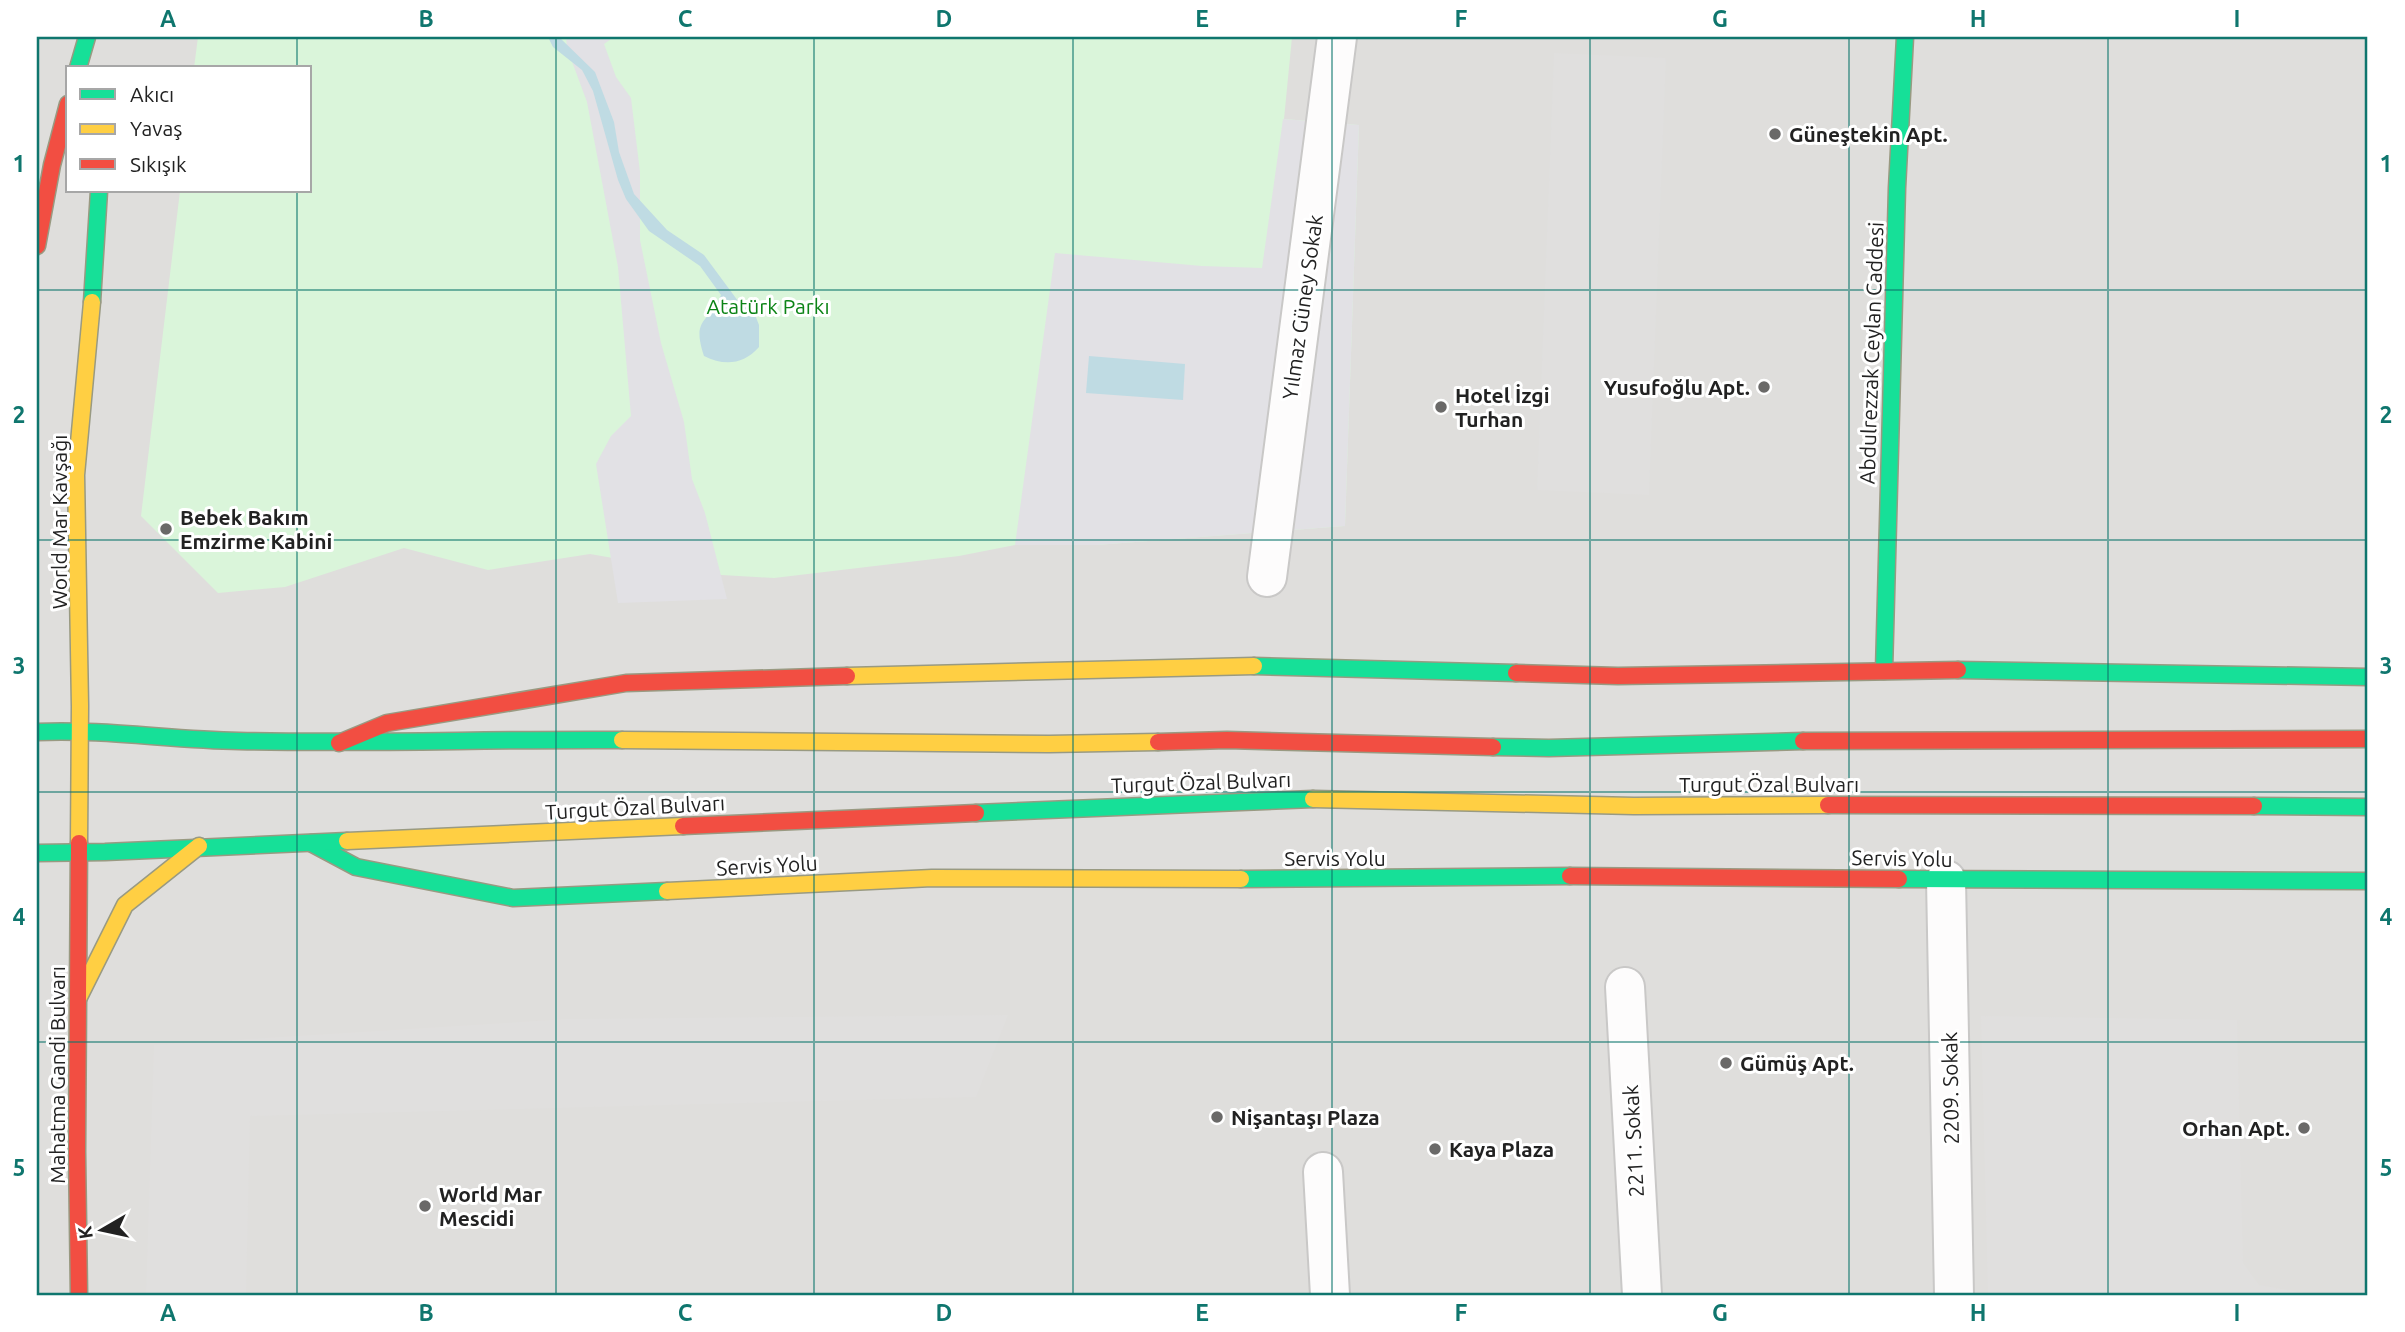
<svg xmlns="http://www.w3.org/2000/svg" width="2405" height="1332" font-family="Ubuntu,sans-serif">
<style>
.residential{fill:#dfdedc;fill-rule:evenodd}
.park{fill:#daf5da}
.parking{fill:#e0dfde}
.plaza{fill:#e2e1e5}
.water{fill:#bfdbe3}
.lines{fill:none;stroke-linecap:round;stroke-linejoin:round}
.street-casing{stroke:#c9c8c7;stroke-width:42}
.fast-casing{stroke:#999a82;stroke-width:19}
.slow-casing{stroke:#999a82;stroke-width:19}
.jam-casing{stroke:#999a82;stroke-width:19}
.street{stroke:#fdfcfc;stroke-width:38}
.fast{stroke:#16e098;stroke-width:16}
.slow{stroke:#ffcf43;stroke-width:16}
.jam{stroke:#f24e42;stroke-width:16}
.grid{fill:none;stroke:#0f766e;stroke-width:2;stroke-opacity:0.55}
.poi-dot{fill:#6a6968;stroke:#fff;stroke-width:2.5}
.labels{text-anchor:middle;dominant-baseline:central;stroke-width:6;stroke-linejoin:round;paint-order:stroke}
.poi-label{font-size:21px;font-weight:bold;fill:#222;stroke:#fff;text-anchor:start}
.park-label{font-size:21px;fill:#0c8416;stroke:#fff}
.street-label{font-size:21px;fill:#222;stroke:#fff}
.neatline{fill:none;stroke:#0f766e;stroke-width:2.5}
.grid-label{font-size:23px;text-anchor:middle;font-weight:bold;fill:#0f766e}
</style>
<rect width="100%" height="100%" fill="#f0eeeb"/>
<path class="residential" d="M37,37H2368V1295H37ZM68,68H310V191H68Z"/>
<path class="park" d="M198,37H1292L1284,119L1359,125L1345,526L1097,545H1015L959,556L774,578L705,574L590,554L488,570L404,548L285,587L218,593L141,516L180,191H310V68H194Z"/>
<g class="parking">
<path d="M1554,53L1666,58L1649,495L1537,490Z"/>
<path d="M1008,1015L976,1097L250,1116L246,1295H146L154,1045L568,1019Z"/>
<path d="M1981,1016L2237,1020L2243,1263L2259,1285L2316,1295H1988Z"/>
</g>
<g class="plaza">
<path d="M566,37H614L604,44L616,77L631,98L640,172V240L661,343L684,422L692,479L705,513L727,599L618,603L596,464L611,436L631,416L618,267L587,102L567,48Z"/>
<path d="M1283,119L1359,125L1345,526L1097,545H1015L1055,253L1202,266L1262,268Z"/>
</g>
<g class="water">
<path d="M548,37H559L595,72L614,122L619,152L634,194L667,230L704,255L738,301L752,307L759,325V347C743,365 724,366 704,356C691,317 709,324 721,295L700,266L649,231L626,199L618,180L593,91L582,70L553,47Z"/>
<path d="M1089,356L1185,364L1183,400L1086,393Z"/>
</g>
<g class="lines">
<g class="street-casing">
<g id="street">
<path d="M1267,577L1337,37"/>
<path d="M1946,880L1954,1295"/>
<path d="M1625,987L1642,1295"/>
<path d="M1323,1172L1330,1295"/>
</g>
</g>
<g class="fast-casing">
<g id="fast">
<path d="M78,68L87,37"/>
<path d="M92,302L99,191"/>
<path d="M1254,666L1516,673"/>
<path d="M1958,670L2368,677"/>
<path d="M1884,671L1897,188L1905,37"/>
<path d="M37,732C105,729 171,740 239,741C367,744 494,739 622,740"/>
<path d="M1493,747L1549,748L1803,741"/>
<path d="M2254,806L2368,807"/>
<path d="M976,813L1313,799"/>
<path d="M311,843L356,867L513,898L667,891"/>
<path d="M37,853L105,852L347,841"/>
<path d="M1241,879L1570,876"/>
<path d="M1899,879L2368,881"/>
</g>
</g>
<g class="slow-casing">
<g id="slow">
<path d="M847,676L1254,666"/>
<path d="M622,740L1049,744L1158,742"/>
<path d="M1313,799L1634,806L1828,805"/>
<path d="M347,841L683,826"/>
<path d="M79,843L80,706L76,475L92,302"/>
<path d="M667,891L932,878L1241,879"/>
<path d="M78,999L125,905L199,846"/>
</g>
</g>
<g class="jam-casing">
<g id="jam">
<path d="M37,246L52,165L68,104"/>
<path d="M1516,673L1618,676L1958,670"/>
<path d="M1803,741L2368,739"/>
<path d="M1158,742L1227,740L1493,747"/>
<path d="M339,743L387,723L626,683L847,676"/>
<path d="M1828,805L2254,806"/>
<path d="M683,826L976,813"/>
<path d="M1570,876L1899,879"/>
<path d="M79,1295L77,1152L79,843"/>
</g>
</g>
<use href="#street" class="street"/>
<use href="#fast" class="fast"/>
<use href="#slow" class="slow"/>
<use href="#jam" class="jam"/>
</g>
<path class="grid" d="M297,37V68M556,37V1295M814,37V1295M1073,37V1295M1332,37V1295M1590,37V1295M1849,37V1295M2108,37V1295M297,191V1295M37,290H2368M37,540H2368M37,792H2368M37,1042H2368"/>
<g class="poi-dot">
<circle cx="1775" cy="134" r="7"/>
<circle cx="1764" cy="387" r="7"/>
<circle cx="1441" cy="407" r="7"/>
<circle cx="166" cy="529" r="7"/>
<circle cx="1726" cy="1063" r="7"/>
<circle cx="1217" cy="1117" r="7"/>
<circle cx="2304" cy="1128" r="7"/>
<circle cx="1435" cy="1149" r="7"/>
<circle cx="425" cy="1206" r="7"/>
</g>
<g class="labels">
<g class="poi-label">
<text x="1789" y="134">Güneştekin Apt.</text>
<text x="1750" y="387" text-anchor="end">Yusufoğlu Apt.</text>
<text x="1455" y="395">Hotel İzgi<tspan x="1455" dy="24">Turhan</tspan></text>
<text x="180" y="517">Bebek Bakım<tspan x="180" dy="24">Emzirme Kabini</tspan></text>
<text x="1740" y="1063">Gümüş Apt.</text>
<text x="1231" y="1117">Nişantaşı Plaza</text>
<text x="2290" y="1128" text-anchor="end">Orhan Apt.</text>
<text x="1449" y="1149">Kaya Plaza</text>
<text x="439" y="1194">World Mar<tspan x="439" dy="24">Mescidi</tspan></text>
</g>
<g class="park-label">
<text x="768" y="306">Atatürk Parkı</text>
</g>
<g class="street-label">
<text transform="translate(1302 307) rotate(-82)">Yılmaz Güney Sokak</text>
<text transform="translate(1871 353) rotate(-88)">Abdulrezzak Ceylan Caddesi</text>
<text transform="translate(59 522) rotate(-90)">World Mar Kavşağı</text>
<text transform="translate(1201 782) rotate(-2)">Turgut Özal Bulvarı</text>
<text x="1769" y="784">Turgut Özal Bulvarı</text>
<text transform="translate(635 807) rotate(-3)">Turgut Özal Bulvarı</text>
<text x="1335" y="858">Servis Yolu</text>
<text transform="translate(1902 858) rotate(1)">Servis Yolu</text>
<text transform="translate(767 865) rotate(-3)">Servis Yolu</text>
<text transform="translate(57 1075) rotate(-90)">Mahatma Gandi Bulvarı</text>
<text transform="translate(1950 1088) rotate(-91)">2209. Sokak</text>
<text transform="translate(1633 1141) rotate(-93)">2211. Sokak</text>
</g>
</g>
<rect width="2405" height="1332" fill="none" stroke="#ffffff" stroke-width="77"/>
<rect x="66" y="66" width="245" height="126" fill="#ffffff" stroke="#a7a7a7" stroke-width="2"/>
<rect x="80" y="89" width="35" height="10" fill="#16e098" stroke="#a7a7a7" stroke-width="2"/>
<text x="130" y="102" font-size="21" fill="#222222">Akıcı</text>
<rect x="80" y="124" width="35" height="10" fill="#ffcf43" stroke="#a7a7a7" stroke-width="2"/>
<text x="130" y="136" font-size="21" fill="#222222">Yavaş</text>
<rect x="80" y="159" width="35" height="10" fill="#f24e42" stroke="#a7a7a7" stroke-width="2"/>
<text x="130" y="172" font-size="21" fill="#222222">Sıkışık</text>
<g transform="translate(102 1230) rotate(261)" stroke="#ffffff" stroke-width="5" paint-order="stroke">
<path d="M0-5L12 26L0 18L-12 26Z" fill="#222222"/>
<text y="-10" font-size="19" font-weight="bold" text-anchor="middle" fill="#222222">K</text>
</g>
<rect x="38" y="38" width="2328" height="1256" class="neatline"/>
<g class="grid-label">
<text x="168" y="27">A</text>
<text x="426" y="27">B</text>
<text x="685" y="27">C</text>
<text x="944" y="27">D</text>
<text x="1202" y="27">E</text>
<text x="1461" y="27">F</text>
<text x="1720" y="27">G</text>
<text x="1978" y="27">H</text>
<text x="2237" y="27">I</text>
<text x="19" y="172">1</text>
<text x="2386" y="172">1</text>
<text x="19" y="423">2</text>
<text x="2386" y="423">2</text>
<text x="19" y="674">3</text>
<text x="2386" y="674">3</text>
<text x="19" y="925">4</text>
<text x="2386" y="925">4</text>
<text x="19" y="1176">5</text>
<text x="2386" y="1176">5</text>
<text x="168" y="1321">A</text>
<text x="426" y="1321">B</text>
<text x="685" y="1321">C</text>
<text x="944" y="1321">D</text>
<text x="1202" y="1321">E</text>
<text x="1461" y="1321">F</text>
<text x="1720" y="1321">G</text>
<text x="1978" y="1321">H</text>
<text x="2237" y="1321">I</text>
</g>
</svg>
